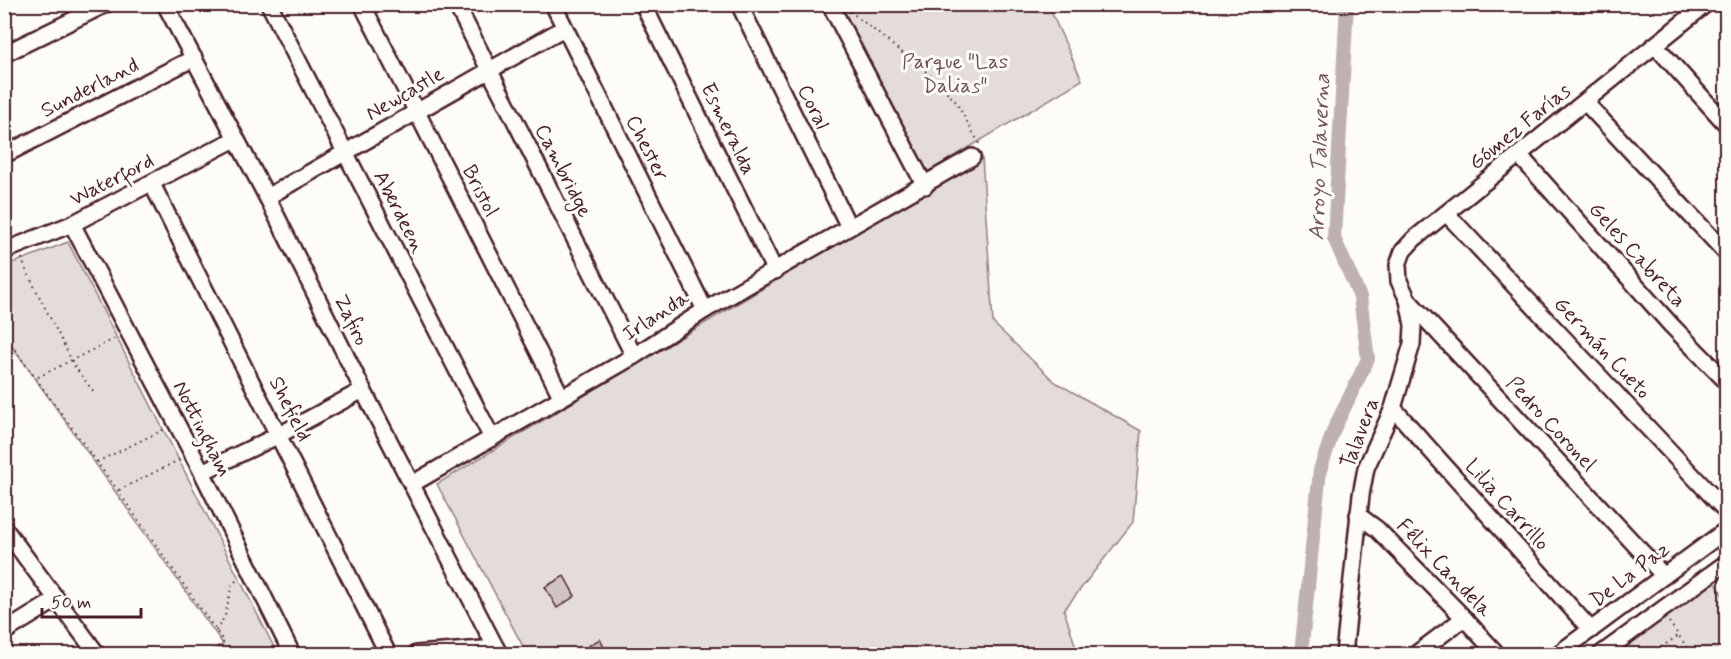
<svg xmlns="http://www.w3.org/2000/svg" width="1731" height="659" font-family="Mynerve,sans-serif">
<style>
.green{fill:#e3dcda;stroke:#967e82;stroke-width:1.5}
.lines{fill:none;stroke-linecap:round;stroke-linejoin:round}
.canal{stroke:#c0b1b1;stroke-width:14}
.building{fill:#d0c5c4;stroke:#4a1f2b;stroke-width:1.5}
.minor-casing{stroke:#4a1f2b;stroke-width:20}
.path{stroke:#4a1f2b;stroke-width:2;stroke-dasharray:1.5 4.5;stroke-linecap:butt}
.minor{stroke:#fdfcf7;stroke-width:15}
.labels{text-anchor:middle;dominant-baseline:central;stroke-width:6;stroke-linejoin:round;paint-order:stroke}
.park-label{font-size:21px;fill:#704e57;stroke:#fdfcf7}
.street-label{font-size:21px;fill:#4a1f2b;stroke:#fdfcf7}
.water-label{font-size:22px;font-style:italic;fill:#73525a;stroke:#fdfcf7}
</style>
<rect width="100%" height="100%" fill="#fdfcf7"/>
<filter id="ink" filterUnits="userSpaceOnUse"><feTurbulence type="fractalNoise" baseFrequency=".0167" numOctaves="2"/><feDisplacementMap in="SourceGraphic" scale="12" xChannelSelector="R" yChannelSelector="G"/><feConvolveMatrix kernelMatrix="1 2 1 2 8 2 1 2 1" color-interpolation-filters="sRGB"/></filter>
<g filter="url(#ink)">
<g class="green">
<path d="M837,5H1048L1082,80L926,173Z"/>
<path d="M982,157L993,323L1055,382L1141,431L1133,522L1064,610L1078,654H527L437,484Z"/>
<path d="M68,242L275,649L252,654H211L223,644L5,336V263L16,262Z"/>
<path d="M1715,581L1726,601V654H1614Z"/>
</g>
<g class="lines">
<path class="canal" d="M1301,654L1320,470L1334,429L1368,359L1360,297L1334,238L1347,4"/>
</g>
<g class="building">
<path d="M564,576L575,596L557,608L545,587Z"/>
<path d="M600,639L607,654H592L588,646Z"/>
</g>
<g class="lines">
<g class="minor-casing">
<g id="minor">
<path d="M165,4L267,197L363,390L499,654"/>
<path d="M269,4L492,438"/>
<path d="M362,4L561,396"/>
<path d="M456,4L634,356"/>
<path d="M553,4L705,310"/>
<path d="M643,4L775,271"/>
<path d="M739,4L849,227"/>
<path d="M830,4L925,186"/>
<path d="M1655,45L1726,124"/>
<path d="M4,54L106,4"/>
<path d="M1585,102L1726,253"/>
<path d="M4,155L194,58"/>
<path d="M1519,155L1671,325L1726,381"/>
<path d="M152,184L388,654"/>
<path d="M267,197L564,28"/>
<path d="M1447,214L1726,511"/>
<path d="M72,224L202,472L292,654"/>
<path d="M4,251L72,224L235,139"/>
<path d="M1408,300L1664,576"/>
<path d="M1393,408L1591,630"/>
<path d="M202,472L279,435L363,390"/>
<path d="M412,484L634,356L705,310L972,157"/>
<path d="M1358,515L1377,529L1464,618L1497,654"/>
<path d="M4,528L97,654"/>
<path d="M4,632L56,600"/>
<path d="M416,654L496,648"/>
<path d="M1344,654L1361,495L1366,468L1393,408L1412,344L1413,325L1408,300L1399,281L1398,265L1403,251L1414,239L1706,4"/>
<path d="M1416,654L1464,618"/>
<path d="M1558,654L1726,530"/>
<path d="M1601,654L1726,563"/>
</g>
</g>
<g class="path">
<path d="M850,11L935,79L956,102L980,145"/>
<path d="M22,258L25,268L75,367L93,391"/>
<path d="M4,335L118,491L224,642L208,654"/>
<path d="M38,377L116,338"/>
<path d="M97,462L165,429"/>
<path d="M119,490L181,459"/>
<path d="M1669,622L1692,654"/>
<path d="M216,631L225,616L232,584L240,578"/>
<path d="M264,654L276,652"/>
<path d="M1651,654L1678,636"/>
</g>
<use href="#minor" class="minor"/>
</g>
</g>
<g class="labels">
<g class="park-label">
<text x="955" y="62">Parque "Las<tspan x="955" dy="24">Dalias"</tspan></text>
</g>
<g class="street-label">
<text transform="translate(90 88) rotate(-27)">Sunderland</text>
<text transform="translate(405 94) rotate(-30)">Newcastle</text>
<text transform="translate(813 107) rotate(64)">Coral</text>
<text transform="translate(1520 127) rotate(-39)">Gómez Farías</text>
<text transform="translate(728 129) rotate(64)">Esmeralda</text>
<text transform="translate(647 148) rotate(63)">Chester</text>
<text transform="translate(563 171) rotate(63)">Cambridge</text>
<text transform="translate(112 180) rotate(-27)">Waterford</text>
<text transform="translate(480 191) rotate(63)">Bristol</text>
<text transform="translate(399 212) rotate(63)">Aberdeen</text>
<text transform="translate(1637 255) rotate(48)">Geles Cabreta</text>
<text transform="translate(656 316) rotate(-33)">Irlanda</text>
<text transform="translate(351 320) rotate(64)">Zafiro</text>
<text transform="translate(1602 348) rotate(47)">Germán Cueto</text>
<text transform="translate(290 409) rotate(63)">Shefield</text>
<text transform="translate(1551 424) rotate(47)">Pedro Coronel</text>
<text transform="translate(202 429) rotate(63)">Nottingham</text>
<text transform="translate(1360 433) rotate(-69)">Talavera</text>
<text transform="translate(1507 505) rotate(48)">Lilia Carrillo</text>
<text transform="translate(1444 568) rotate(46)">Félix Candela</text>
<text transform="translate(1630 575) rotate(-37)">De La Paz</text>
</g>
<g class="water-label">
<text transform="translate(1320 157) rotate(-88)">Arroyo Talaverna</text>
</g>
</g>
<rect width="1731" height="659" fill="none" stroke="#fdfcf7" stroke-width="24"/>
<rect x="12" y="12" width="1707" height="635" fill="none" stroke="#4a1f2b" stroke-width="2" filter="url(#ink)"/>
<path d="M42 608v9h99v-9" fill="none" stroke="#4a1f2b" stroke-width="3"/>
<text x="51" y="608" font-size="18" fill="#4a1f2b" stroke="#fdfcf7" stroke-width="4.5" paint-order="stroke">50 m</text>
</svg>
